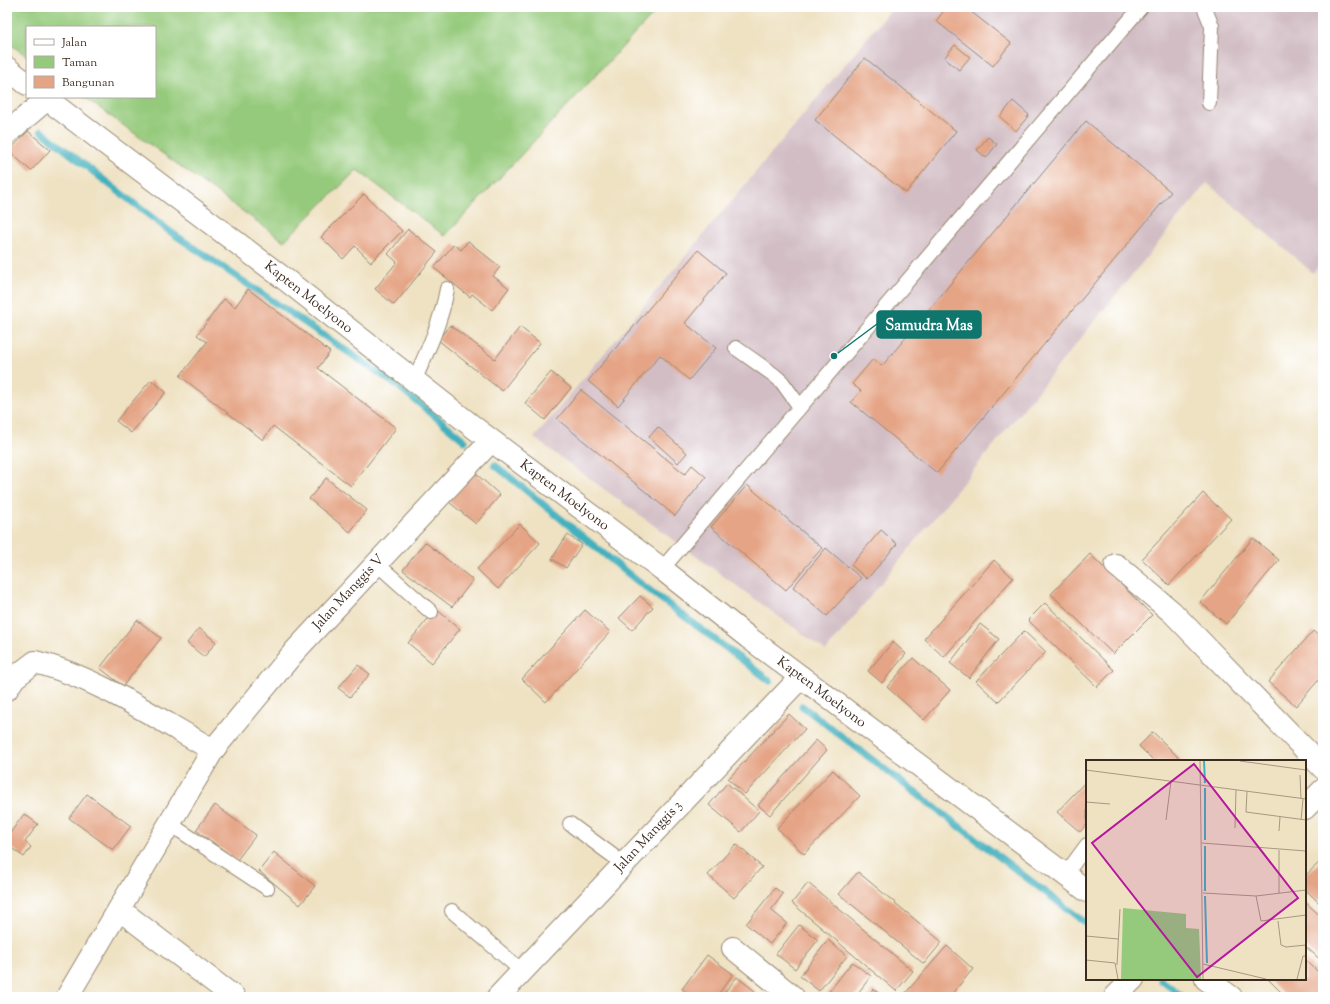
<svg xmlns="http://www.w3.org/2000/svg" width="1330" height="1004" font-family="'Sorts Mill Goudy',serif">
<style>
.industrial{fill:#d2bdc5}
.green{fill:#95ca7c;stroke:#687a4d}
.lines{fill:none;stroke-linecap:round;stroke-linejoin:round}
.stream{stroke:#42b0be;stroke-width:7}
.building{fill:#e5a485}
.service-casing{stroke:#958670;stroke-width:16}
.minor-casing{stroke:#958670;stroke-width:24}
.tertiary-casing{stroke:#958670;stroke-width:24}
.service{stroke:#fff;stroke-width:14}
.minor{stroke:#fff;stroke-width:22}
.tertiary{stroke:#fff;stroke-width:22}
.labels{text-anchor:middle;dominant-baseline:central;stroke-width:4;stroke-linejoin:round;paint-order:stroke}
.street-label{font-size:14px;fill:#3b2a1e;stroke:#fff}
.inset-river{fill:none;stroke:#42b0be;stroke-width:2}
.inset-road{fill:none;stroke:#a79881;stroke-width:1}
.view{fill:#b5179e;fill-opacity:0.15;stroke:#b5179e;stroke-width:2}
.inset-edge{fill:none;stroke:#3b2a1e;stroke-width:2}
.leader{fill:none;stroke:#0f766e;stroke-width:1.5}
.callout-dot{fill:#0f766e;stroke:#fff;stroke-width:1.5}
.callout{fill:#0f766e;stroke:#0f766e;stroke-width:1.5}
.callout-label{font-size:15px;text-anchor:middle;font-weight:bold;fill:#fff}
</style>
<rect width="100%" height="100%" fill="#fff"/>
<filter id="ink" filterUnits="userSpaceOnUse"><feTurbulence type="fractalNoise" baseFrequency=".025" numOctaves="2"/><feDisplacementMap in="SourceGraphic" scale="8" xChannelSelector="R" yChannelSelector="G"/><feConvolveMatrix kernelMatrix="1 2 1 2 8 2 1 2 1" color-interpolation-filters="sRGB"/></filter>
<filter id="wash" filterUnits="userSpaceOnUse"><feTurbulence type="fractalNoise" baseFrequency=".012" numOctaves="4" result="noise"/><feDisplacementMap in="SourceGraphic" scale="16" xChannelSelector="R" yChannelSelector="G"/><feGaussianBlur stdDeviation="0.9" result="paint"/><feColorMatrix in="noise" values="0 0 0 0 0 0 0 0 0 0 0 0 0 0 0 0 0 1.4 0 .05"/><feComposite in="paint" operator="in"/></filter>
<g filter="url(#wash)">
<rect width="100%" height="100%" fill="#efe2c3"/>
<path class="industrial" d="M893,7H1323V261L1313,273L1207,183L826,651L534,438Z"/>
<path class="green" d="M7,7H660L445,236L357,170L284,241L84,97H155V27H27V56L7,42Z"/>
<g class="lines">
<g class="stream">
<path d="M41,131L172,233L397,385L465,441"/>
<path d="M495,465L636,580L770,681"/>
<path d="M802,706L1087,924"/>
<path d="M1161,980L1183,997"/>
</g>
</g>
<g id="blocks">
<g class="building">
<path d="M947,7H965L1011,43L993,66L936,21Z"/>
<path d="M955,45L970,57L959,70L944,58Z"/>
<path d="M865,58L956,131L906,193L815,120Z"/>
<path d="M1013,101L1029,115L1016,131L1000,117Z"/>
<path d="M1086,121L1171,192L937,473L851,402L861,391L852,384L873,359L882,366Z"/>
<path d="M28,131L50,150L31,171L9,151Z"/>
<path d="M988,137L997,144L986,158L977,150Z"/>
<path d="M364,194L402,231L371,262L355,246L343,259L321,237Z"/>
<path d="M408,229L437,252L394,305L375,289L397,262L388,254Z"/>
<path d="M468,241L500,267L493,276L509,288L492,310L472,294L470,297L434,268L454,244L461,250Z"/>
<path d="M698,250L726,273L685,323L716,348L689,380L660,355L618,406L588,381Z"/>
<path d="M248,289L330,352L318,368L396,428L351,486L273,426L263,440L180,376L207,342L197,335L224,299L235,307Z"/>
<path d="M450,325L495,359L520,327L540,343L502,391L438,340Z"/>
<path d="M551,372L571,388L545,420L525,403Z"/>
<path d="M151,380L166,392L131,433L116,421Z"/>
<path d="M581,390L685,474L692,465L706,477L675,516L557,419Z"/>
<path d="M658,427L687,453L678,463L649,437Z"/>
<path d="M474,472L500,495L476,524L449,502Z"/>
<path d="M326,478L367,510L350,532L309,499Z"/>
<path d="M747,485L822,548L786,590L711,527Z"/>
<path d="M1203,493L1231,519L1169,585L1142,559Z"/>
<path d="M520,524L540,543L498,589L477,569Z"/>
<path d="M881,530L897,544L867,579L851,565Z"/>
<path d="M567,535L582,544L566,568L552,559Z"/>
<path d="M1253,538L1279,560L1226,624L1200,602Z"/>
<path d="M425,542L473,580L452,607L403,570Z"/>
<path d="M826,548L861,578L827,616L793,587Z"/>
<path d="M1090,554L1152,615L1113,654L1051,594Z"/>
<path d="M994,560L1013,578L944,657L924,639Z"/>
<path d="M640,596L653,607L632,630L619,618Z"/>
<path d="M1045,603L1114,670L1097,687L1028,620Z"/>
<path d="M436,609L460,629L432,663L408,643Z"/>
<path d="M585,610L610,632L546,702L522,679Z"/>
<path d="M137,620L161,638L123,686L100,668Z"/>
<path d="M980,624L999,639L969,678L950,663Z"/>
<path d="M199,628L216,642L204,657L187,643Z"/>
<path d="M1024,631L1046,652L998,702L976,681Z"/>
<path d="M1313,631L1323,640V675L1296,706L1268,682Z"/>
<path d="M893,642L906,654L882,683L868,671Z"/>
<path d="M913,658L950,690L924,720L887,687Z"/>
<path d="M358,665L370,674L350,697L338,688Z"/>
<path d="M789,714L805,729L745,794L728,779Z"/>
<path d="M1153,732L1182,761H1154L1139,746Z"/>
<path d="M816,740L827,750L770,815L758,805Z"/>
<path d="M833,770L860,796L804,854L777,828Z"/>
<path d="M1087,780V824L1080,832L1057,812Z"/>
<path d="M727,783L759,811L741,832L709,805Z"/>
<path d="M87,794L131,826L113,850L69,818Z"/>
<path d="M215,805L256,835L237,860L196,830Z"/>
<path d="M24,814L38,824L25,842L31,847L24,857L7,845V837Z"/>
<path d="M736,844L762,867L734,898L708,875Z"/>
<path d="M274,852L315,886L300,905L259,871Z"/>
<path d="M1323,859V897L1318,902L1305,889V876Z"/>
<path d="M858,872L942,942L924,964L839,894Z"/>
<path d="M808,883L913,971L896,991L792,903Z"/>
<path d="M775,888L783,894L771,910L787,923L770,944L746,924Z"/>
<path d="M1305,902L1323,918V962L1305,946Z"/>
<path d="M799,925L818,940L795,969L776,954Z"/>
<path d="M828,940L847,956L819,991L800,976Z"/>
<path d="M947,946L973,969L950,996L952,997H902Z"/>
<path d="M707,955L733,974L716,997H693L682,989Z"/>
<path d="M1305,959L1323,977V997H1286L1268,979H1305Z"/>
<path d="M852,962L871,976L855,997H825Z"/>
<path d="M737,977L756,992L752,997H721Z"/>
<path d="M873,989L884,997H867Z"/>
</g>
</g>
</g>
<g filter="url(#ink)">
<use href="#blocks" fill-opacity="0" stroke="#958670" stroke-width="1"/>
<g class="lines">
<g class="service-casing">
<g id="service">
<path d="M1204,7L1212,26L1209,103"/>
<path d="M736,348L774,375L782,382L800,407"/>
<path d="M414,381C428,350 441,322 447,289"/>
<path d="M376,563L431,612"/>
<path d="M662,569L1141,7"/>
<path d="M170,824L267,888"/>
<path d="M570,824L624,864"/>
<path d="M1065,875L1087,845"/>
<path d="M452,911L522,971"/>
</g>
</g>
<g class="minor-casing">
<g id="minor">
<path d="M7,133L47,99"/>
<path d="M1116,565L1172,612L1323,768"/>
<path d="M7,689L14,678L35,662C96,677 158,719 213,750"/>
<path d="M1305,808L1323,790"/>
<path d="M120,910L234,997"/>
<path d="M733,948L793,997"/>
<path d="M67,997L213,750L295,651L491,441"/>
<path d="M498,997L801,677"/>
<path d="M1115,997L1133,979"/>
</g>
</g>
<g class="tertiary-casing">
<g id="tertiary">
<path d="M7,68L27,84"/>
<path d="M44,97L286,280L476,429L662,569L749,638L1087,891"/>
<path d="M1206,979L1231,997"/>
</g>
</g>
<use href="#service" class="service"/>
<use href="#minor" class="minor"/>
<use href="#tertiary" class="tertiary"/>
</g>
</g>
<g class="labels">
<g class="street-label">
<text transform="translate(308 298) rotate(38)">Kapten Moelyono</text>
<text transform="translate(564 496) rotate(37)">Kapten Moelyono</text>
<text transform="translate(349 593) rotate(-47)">Jalan Manggis V</text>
<text transform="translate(821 693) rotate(37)">Kapten Moelyono</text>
<text transform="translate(649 837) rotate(-47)">Jalan Manggis 3</text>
</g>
</g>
<g transform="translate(1086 760)">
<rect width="220" height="220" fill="#efe2c3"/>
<path d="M37,148L100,154V168L113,169L115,219H35Z" fill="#95ca7c"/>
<path class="inset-river" d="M118,1L119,23M119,28V80M119,131V86M119,136L121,203"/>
<path class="inset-road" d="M114,1L117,219M154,1L220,10M0,10L220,39M214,15L215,39M161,31L160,52L220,60M0,42L24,44M80,60L85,21M215,60L217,39M149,68L150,30M193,71L194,57M116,83L220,91M193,90V133M117,133L170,136L220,130M170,136L175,161L220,155M192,161L195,185L200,187L220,185M0,176L32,179M0,200L29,203L32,219M117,204L180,219M31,205L34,149M211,219L217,196H220"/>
<path class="view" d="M108,4L212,138L111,217L6,83Z"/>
<rect width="220" height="220" class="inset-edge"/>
</g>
<path class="leader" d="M834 356L877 324"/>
<circle class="callout-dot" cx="834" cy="356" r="4"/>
<rect class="callout" x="877" y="311" width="104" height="27" rx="4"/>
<g class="callout-label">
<text x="929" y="330">Samudra Mas</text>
</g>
<rect width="1330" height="1004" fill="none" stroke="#fff" stroke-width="24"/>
<rect x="26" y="26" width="130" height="72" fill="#ffffff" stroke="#b1aaa5"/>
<rect x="34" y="39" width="20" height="6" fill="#ffffff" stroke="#b1aaa5"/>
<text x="62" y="46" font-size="12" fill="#3b2a1e">Jalan</text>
<rect x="34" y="56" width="20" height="12" fill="#95ca7c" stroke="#b1aaa5"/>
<text x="62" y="66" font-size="12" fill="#3b2a1e">Taman</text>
<rect x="34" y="76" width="20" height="12" fill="#e5a485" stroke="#b1aaa5"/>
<text x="62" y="86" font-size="12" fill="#3b2a1e">Bangunan</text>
</svg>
